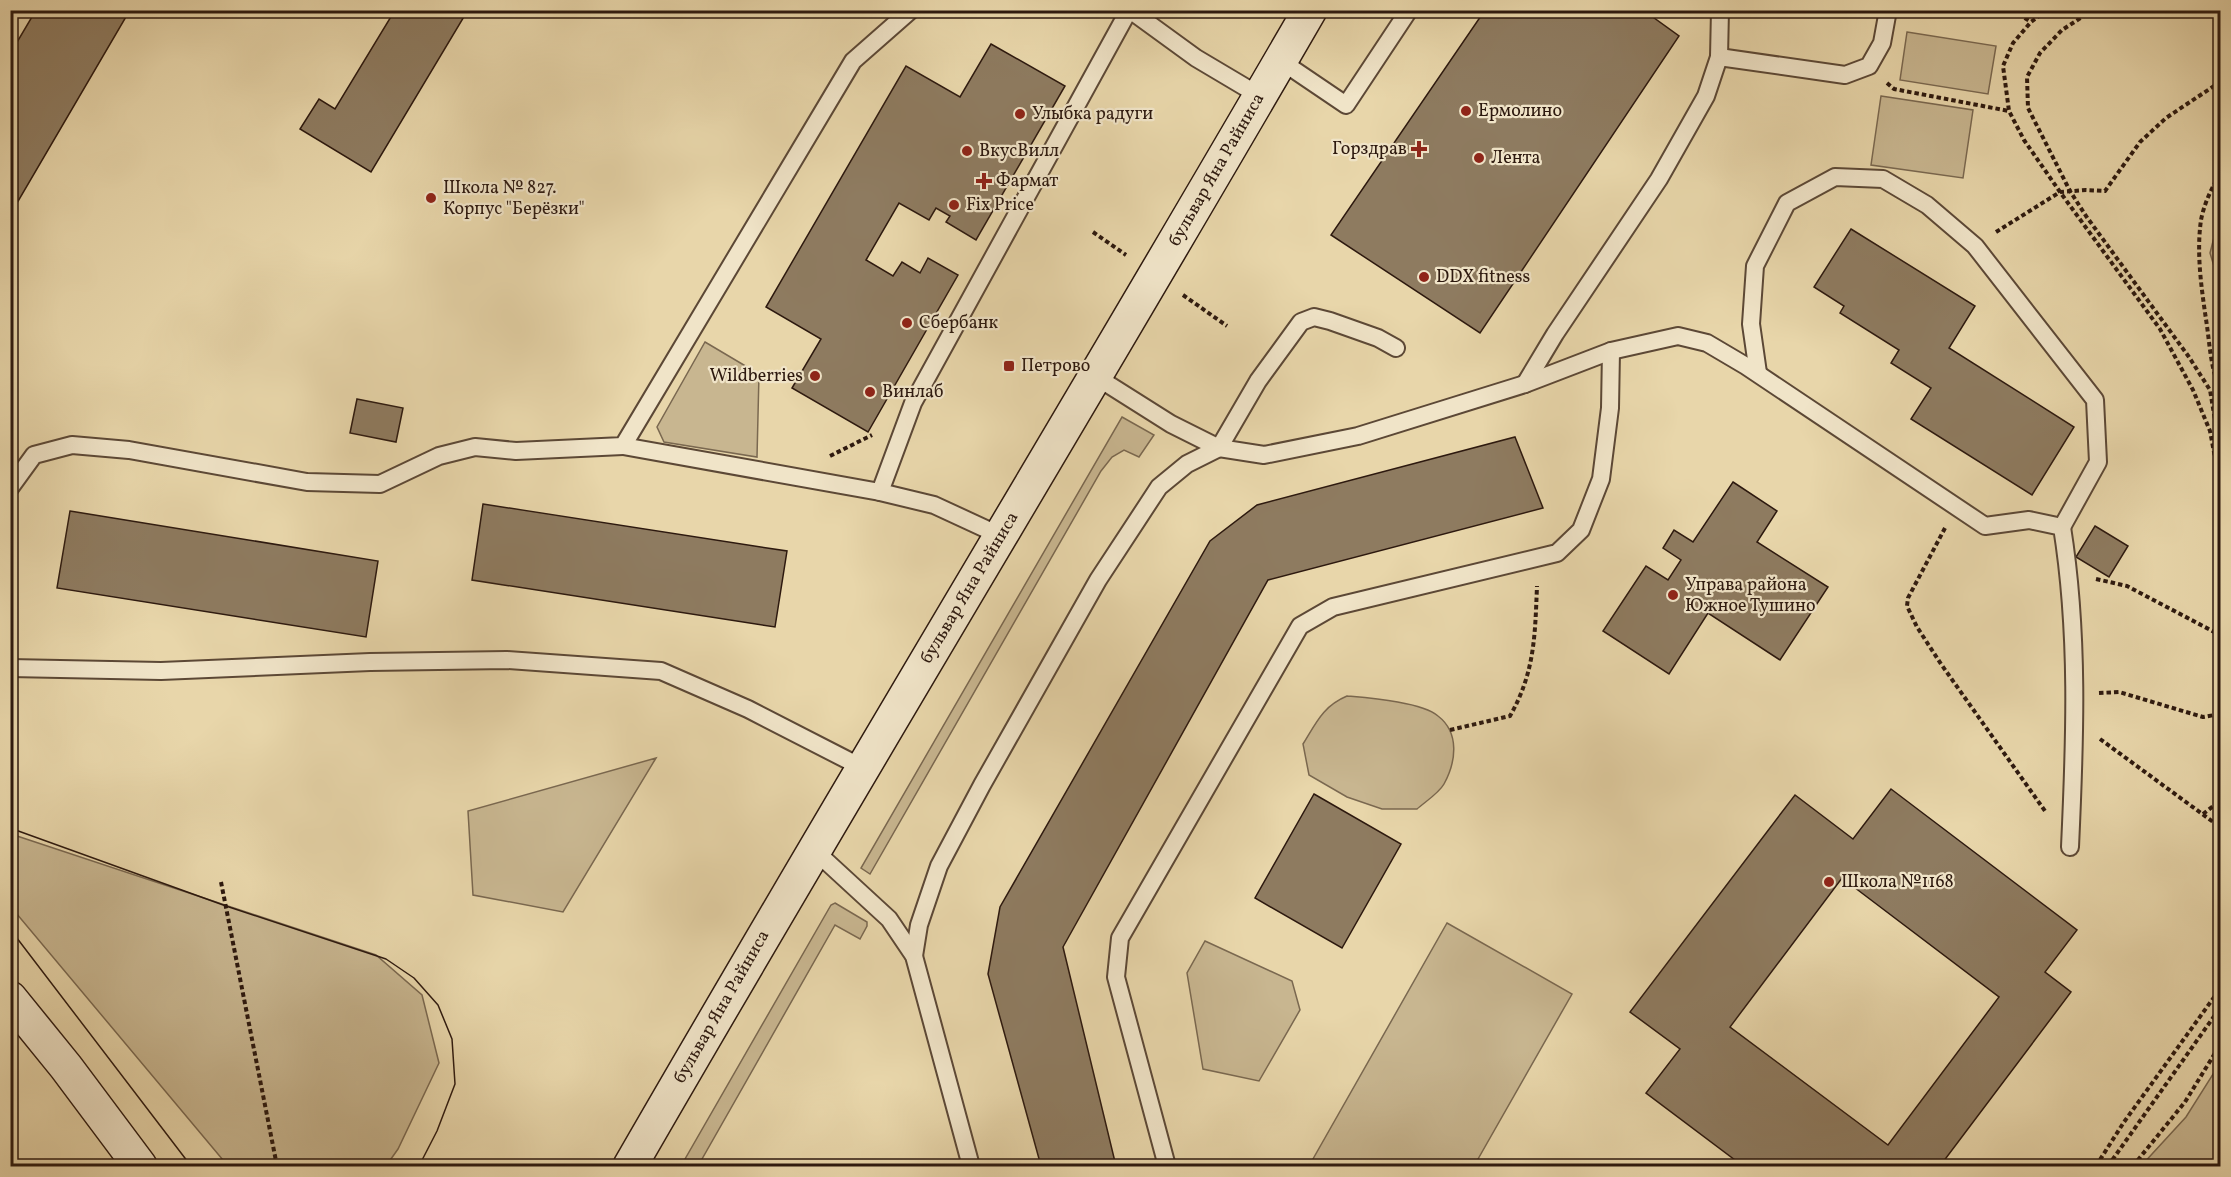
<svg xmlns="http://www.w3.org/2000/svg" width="2231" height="1177" font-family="Vollkorn,serif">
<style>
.green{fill:#c8b690;stroke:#7a6850;stroke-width:1.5}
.building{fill:#8e7b60;stroke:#2d190f;stroke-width:1.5;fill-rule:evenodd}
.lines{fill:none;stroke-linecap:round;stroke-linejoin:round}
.lane-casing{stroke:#5c4836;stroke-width:20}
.secondary-casing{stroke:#2d190f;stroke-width:36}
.path{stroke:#2d190f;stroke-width:4;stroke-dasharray:4.5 3;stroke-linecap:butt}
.lane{stroke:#f0e4c8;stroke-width:16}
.secondary{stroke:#f0e4c8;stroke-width:33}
.tram{stroke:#2d190f;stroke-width:1.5}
.poi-dot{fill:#8f2418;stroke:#f0e4c8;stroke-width:2}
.labels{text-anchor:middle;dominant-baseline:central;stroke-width:4.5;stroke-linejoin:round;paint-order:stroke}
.poi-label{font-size:18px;fill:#2d190f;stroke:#f0e4c8;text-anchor:start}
.street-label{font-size:18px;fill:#2d190f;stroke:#f0e4c8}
</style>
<rect width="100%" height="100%" fill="#e8d6aa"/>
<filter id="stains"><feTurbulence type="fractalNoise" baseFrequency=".00333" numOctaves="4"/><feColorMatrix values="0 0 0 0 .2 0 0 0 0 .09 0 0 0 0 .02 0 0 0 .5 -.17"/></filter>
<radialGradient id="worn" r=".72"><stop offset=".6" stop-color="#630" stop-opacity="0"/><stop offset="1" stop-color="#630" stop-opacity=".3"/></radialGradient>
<g class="green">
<path d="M1907,32L1996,46L1988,94L1900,80Z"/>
<path d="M1881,96L1973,110L1963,178L1871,165Z"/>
<path d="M2220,214V286L2210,253Z"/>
<path d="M705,342L759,374L757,457L664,442L657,427Z"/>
<path d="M1122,417L1154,435L1139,457L1124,450L1112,457L1101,471L870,874L861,868Z"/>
<path d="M1347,696C1369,698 1422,702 1438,716C1460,733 1456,762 1444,784C1439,793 1425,802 1417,809H1382L1347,797L1309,775L1303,744C1316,723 1323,706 1347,696Z"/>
<path d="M656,758L563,912L473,895L468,811Z"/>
<path d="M11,834L376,955L422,995L439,1063L398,1149L386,1166H228L11,907Z"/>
<path d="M835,903L867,922V926L860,939L835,925L698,1166H681L831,905Z"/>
<path d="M1447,923L1572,994L1474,1166H1309Z"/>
<path d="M1205,941L1292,981L1300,1010L1259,1081L1203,1069L1187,973Z"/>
<path d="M2220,1063V1166H2141L2186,1117Z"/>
</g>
<g class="building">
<path d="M36,10H130L10,215V54Z"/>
<path d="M395,10H468L371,172L300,129L319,99L335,109Z"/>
<path d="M1485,10H1643L1679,36L1480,333L1331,235Z"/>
<path d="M991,44L1065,86L976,240L946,222L950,216L936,208L929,220L899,203L866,260L893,276L902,262L920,273L928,258L958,275L868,432L792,388L821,339L766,307L906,66L960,97Z"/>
<path d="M1851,229L1975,306L1949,348L2074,427L2032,495L1911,419L1931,388L1891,363L1899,350L1840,313L1844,306L1814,287Z"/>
<path d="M357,399L403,408L396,442L350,433Z"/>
<path d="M1515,437L1543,508L1268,580L1063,947L1116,1166H1041L988,974L1000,907L1210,541L1257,505Z"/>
<path d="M1733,482L1777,511L1757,542L1828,587L1780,660L1708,613L1669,674L1603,631L1646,566L1668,580L1681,560L1663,548L1674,530L1693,542Z"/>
<path d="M483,504L787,551L775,627L472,580Z"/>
<path d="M70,511L378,561L366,637L57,588Z"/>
<path d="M2095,526L2128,546L2109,577L2076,557Z"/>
<path d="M1891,789L2077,930L2045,972L2071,992L1940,1166H1743L1646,1093L1680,1049L1630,1012L1795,795L1853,839ZM1842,878L1999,997L1888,1145L1730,1027Z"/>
<path d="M1314,794L1401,844L1342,948L1255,898Z"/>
</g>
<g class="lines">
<g class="lane-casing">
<g id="lane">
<path d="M1130,10L1196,58L1260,96"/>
<path d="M1719,57L1720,10"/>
<path d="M1281,61L1346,105L1409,10"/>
<path d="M1758,373L1751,324L1755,266L1787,203L1835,177L1883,179L1927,205L1975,246L2095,400L2098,462L2062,527"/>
<path d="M1095,376L1171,424L1219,448L1264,455L1358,436L1525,384L1611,351L1678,336L1707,343L1746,366L1985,526L2029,520L2062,527C2079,633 2075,740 2070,847"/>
<path d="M1525,384L1555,334L1659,179L1706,96L1719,57L1845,75L1869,66L1882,43L1888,10"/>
<path d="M623,446L880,492"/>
<path d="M10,488L34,455L72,445L129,450L307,482L380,484L439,456L475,447L516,451L623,446L853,61L911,10"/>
<path d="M1001,536L934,505L880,492L913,403L1129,10"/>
<path d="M10,668L161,671L370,662L507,660L661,671L748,709L863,768"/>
<path d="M814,850L889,919L914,956L971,1166"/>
<path d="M914,956L919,925L939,866L982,785L1098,580L1159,487L1187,464L1219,448L1258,381L1301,322L1314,317L1330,321L1378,338L1396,348"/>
<path d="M1167,1166L1116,977L1120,938L1300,626L1333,607L1557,553L1581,530L1601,479L1610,408L1611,351"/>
</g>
</g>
<g class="secondary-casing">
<g id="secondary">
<path d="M10,998L66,1067L140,1166"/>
<path d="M630,1166C853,779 1086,397 1310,10"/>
</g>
</g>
<g class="path">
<path d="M2012,10L2031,22"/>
<path d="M2047,10L2031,22L2013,43L2003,66L2009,111L2024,140L2060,192L2160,329L2193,390L2210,431L2220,484"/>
<path d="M2093,10L2062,30L2040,53L2027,77L2028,108L2070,191L2086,216L2189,357L2210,390L2220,450"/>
<path d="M1887,83L1894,89L2009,111"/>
<path d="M2220,174C2212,187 2204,204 2201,220C2196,255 2202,292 2207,326C2210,348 2211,369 2220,389"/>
<path d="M1093,232L1126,255"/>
<path d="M1996,232L2060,192L2086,190L2105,191L2140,142L2166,118L2220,82"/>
<path d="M1183,295L1227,326"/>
<path d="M830,456L872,435"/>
<path d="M1945,528L1908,598L1907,606L1917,627L1941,664L2045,811"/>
<path d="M2096,579L2127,586L2220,635"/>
<path d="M2099,693L2119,692L2203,717L2220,714"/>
<path d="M1450,730L1510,716C1535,672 1535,635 1537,586"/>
<path d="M2100,739L2220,827"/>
<path d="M2203,814L2220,801"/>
<path d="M221,882L277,1166"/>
<path d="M2096,1166L2124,1122L2220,989"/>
<path d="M2108,1166L2220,1008"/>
<path d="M2133,1166L2185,1102L2220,1045"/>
</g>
<use href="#lane" class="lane"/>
<use href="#secondary" class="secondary"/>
<g class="tram">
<path d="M10,828L226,906L386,959L414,978L438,1005L452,1039L455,1084L437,1131L419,1166"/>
<path d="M10,929L191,1166"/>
</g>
</g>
<g class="poi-dot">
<circle cx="1466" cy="111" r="6"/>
<circle cx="1020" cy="114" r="6"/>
<path d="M1416 140h6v6h6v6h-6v6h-6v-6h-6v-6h6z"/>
<circle cx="967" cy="151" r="6"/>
<circle cx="1479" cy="158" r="6"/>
<path d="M981 172h6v6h6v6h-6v6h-6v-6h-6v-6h6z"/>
<circle cx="431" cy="198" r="6"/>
<circle cx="954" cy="205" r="6"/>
<circle cx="1424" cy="277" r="6"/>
<circle cx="907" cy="323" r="6"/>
<rect x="1003" y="360" width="12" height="12" rx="3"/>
<circle cx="815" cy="376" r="6"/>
<circle cx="870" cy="392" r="6"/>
<circle cx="1673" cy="595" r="6"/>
<circle cx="1829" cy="882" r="6"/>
</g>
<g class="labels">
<g class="poi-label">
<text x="1478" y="111">Ермолино</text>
<text x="1032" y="114">Улыбка радуги</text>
<text x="1407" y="149" text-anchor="end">Горздрав</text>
<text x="979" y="151">ВкусВилл</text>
<text x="1491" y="158">Лента</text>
<text x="996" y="181">Фармат</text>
<text x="443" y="188">Школа № 827.<tspan x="443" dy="21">Корпус "Берёзки"</tspan></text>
<text x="966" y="205">Fix Price</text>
<text x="1436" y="277">DDX fitness</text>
<text x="919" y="323">Сбербанк</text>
<text x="1021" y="366">Петрово</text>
<text x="803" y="376" text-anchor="end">Wildberries</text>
<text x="882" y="392">Винлаб</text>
<text x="1685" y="585">Управа района<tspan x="1685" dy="21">Южное Тушино</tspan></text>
<text x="1841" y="882">Школа №1168</text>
</g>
<g class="street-label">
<text transform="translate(1217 170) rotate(-60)">бульвар Яна Райниса</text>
<text transform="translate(970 588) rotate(-59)">бульвар Яна Райниса</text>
<text transform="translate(722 1007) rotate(-60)">бульвар Яна Райниса</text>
</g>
</g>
<rect width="2231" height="1177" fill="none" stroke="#e8d6aa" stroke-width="36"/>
<rect x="12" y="12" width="2207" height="1153" fill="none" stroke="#2d190f" stroke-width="3"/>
<rect x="18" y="18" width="2195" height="1141" fill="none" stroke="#2d190f" stroke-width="1.5"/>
<rect width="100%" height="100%" filter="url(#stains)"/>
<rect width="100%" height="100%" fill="url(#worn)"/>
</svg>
